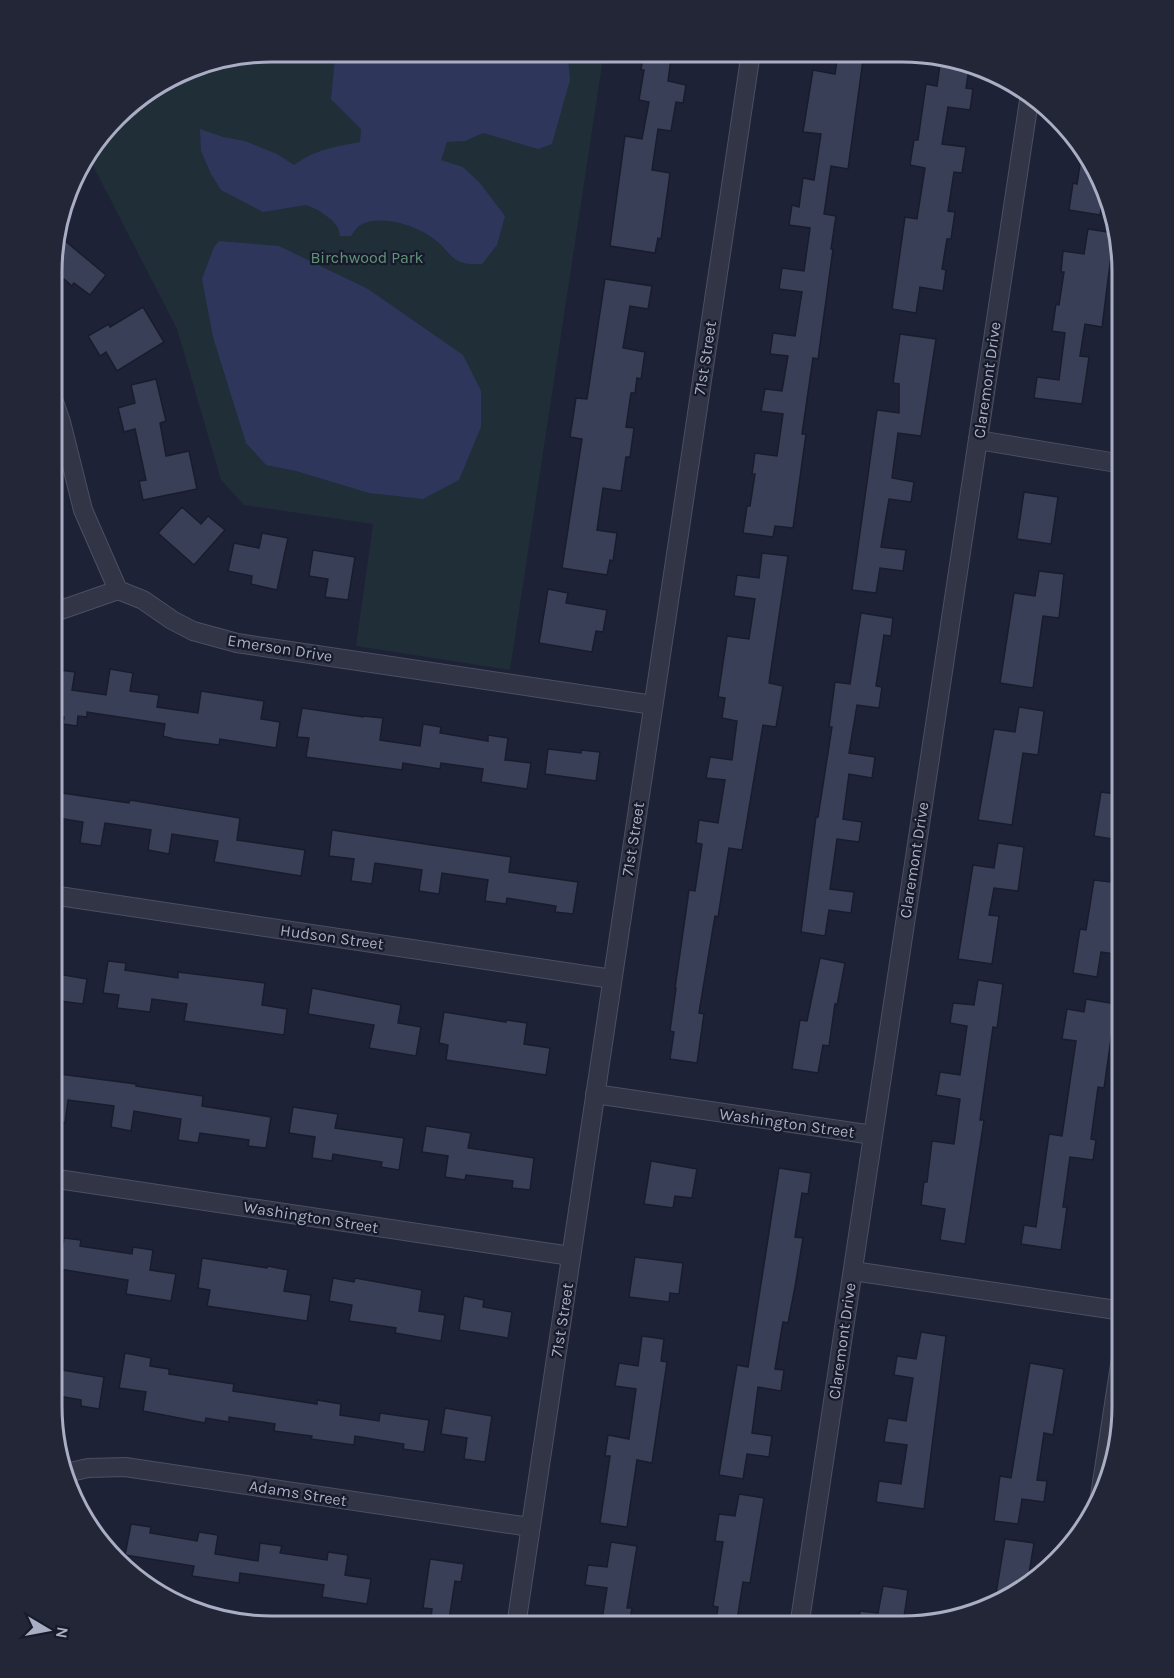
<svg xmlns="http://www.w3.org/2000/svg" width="1174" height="1678" font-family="Karla,sans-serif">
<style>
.green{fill:#1f2e37}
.water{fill:#2e365c}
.building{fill:#393f57;stroke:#191c2c;stroke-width:1.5}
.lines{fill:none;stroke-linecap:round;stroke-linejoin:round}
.minor-casing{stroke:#4c4f62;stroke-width:20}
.minor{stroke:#313546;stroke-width:18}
.labels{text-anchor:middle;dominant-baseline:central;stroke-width:4.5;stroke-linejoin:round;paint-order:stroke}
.park-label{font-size:16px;fill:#629479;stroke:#171a2a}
.street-label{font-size:16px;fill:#aaaec4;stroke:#171a2a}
.rim{fill:none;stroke:#aaaec4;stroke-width:3}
</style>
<rect width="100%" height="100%" fill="#1e2236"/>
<path class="green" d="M272,51L604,52L510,670L356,646L373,524L244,505L221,480L177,329L87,154L126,106L200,63Z"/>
<g class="water">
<path d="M332,51L557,52L568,58L570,80L552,144L538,149L483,133L465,141L447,142L441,160L463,167L480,183L505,216L497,245L482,264C472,264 464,265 455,259C449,255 445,248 439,243C422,227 382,213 360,225C356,228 354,232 351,236H340L338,228L332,220L318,210L306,205L263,212L221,190L211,174L201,151L200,129L223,137L245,141L277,154L294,165C317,149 334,147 360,142L361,129L331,99L335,59Z"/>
<path d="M219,241L279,246L368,289L463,355L481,391V427L459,480L423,499L369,493L296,471L266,465L246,443L213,337L202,279L214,247Z"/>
</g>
<g class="building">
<path d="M644,52H672L668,81L686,85L683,103L676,102L671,131L658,129L652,170L670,173L661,239L658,238L655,253L610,246L625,136L642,139L649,102L639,100L644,70H641Z"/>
<path d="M838,53H864L848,169L831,166L824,214L836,216L831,249H833L818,359L813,358L802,434H806L793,528L775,526L773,537L743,533L747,506H750L755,474H752L755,453L777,456L783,414L761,411L765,389L782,391L788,356L770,354L773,333L795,336L802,292L779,289L782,268L804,271L810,228L789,225L792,205L799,207L803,178L814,180L821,134L803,132L813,70L835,74Z"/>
<path d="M941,57L969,69L966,88L973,89L970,110L948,107L942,144L966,147L962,173L954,172L948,211L955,212L951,239H947L942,269L946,270L943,291L920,287L916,313L892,309L905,217L917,219L925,168L910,165L914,140H918L926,84L937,86Z"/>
<path d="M1082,152L1100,174L1107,204L1102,203L1100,215L1069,210L1073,183L1077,184Z"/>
<path d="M1088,229L1114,233L1102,327L1085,324L1080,356L1089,357L1082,404L1034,398L1037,377L1059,380L1065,333L1052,331L1056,304L1059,305L1064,272H1061L1063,251L1084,254Z"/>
<path d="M64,240L106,275L90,295L74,283L72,286L64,279L53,293V254Z"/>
<path d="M605,279L652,286L648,309L630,306L623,348L645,352L641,379L637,378L635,393H631L626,427L634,428L630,457H626L621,491L603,488L597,530L617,533L613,561L610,560L607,575L562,568L582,439L570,437L576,398L587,399Z"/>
<path d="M143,307L164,342L117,371L106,352L100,356L88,336L109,324L110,327Z"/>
<path d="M900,334L936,339L921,436L898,433L892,478L914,482L911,502L889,499L881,547L906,550L903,571L880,568L876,593L852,590L877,410L899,413V384L893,383Z"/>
<path d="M156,379L166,421L160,423L166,456L189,451L197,489L143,500L139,481L146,480L135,429L124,432L118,408L135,403L131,385Z"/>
<path d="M1024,492L1058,497L1051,544L1017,539Z"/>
<path d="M182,507L201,524L208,516L225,530L194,565L158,533Z"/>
<path d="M262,533L288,538L277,590L251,584L252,576L228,571L234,543L259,548Z"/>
<path d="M313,550L355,557L348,600L325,597L328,579L309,576Z"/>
<path d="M762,553L788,556L769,683L783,686L776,727L763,725L742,850L729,848L718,917L715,916L699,1013L704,1014L697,1063L670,1059L674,1032L670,1031L676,988H675L689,890L695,891L702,844L696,843L699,820L718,823L725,780L706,778L710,757L732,760L737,721L722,718L725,698L718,697L727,636L749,639L755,599L734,596L737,575L759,578Z"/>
<path d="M1039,571L1064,574L1059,618L1043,616L1033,688L1000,683L1014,593L1035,596Z"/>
<path d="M548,589L568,593L566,603L607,610L603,632L596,631L592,652L539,643Z"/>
<path d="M861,613L893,618L891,636L884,635L876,686L882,687L879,708L857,705L849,753L875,757L872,778L849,774L843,819L862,822L859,842L837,839L830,889L854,892L851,913L829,910L825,936L801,932L816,817H818L832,727H829L835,682L850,684Z"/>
<path d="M52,669L75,672L72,690L106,695L110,669L133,673L130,691L159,695L157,707L198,713L201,691L264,701L261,719L280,722L276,748L220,739L219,745L174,739L163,736L165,724L87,712V717L78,716L77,726L63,724L64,717L52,715Z"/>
<path d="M1019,707L1044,711L1038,755L1023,753L1012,825L978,820L994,729L1015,732Z"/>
<path d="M302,708L363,717V716L383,718L380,740L420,746L423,724L441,727L440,733L488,741V735L508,738L505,760L531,763L527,789L481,782L483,769L441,763L440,769L403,763L402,770L306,757L309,738L297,737Z"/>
<path d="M548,749L581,753V750L600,752L596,781L545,774Z"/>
<path d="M1101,792L1123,795L1118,840L1094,836Z"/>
<path d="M62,793L129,803L130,800L240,818L237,840L305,850L301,876L214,862L218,841L172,834L169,854L148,850L151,830L105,823L101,846L80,843L83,822L58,818Z"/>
<path d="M332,830L511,857L509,872L578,882L573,914L555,912L556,906L507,898L506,904L485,901L488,880L442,873L439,894L419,891L422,870L375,863L372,884L351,881L354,859L329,856Z"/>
<path d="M998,843L1024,847L1018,891L994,888L989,915L999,916L992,964L958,959L973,865L994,868Z"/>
<path d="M1114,854L1123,855V955L1101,952L1097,977L1073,973L1080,929L1086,930L1094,880L1110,882Z"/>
<path d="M820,958L845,963L837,1005L835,1004L829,1046L823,1045L818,1073L792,1069L800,1020L807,1021Z"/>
<path d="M108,961L126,963L125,970L178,978V972L265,983L262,1005L287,1009L284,1035L184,1021L187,1004L152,999L150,1012L117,1008L119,995L103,993Z"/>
<path d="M52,973L87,979L83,1004L52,1000Z"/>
<path d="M978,980L1003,984L997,1028L993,1027L980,1120H984L965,1244L940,1240L945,1209L921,1205L924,1182H927L932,1141L954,1144L960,1099L936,1095L940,1072L960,1075L967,1026L950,1023L953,1003L974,1005Z"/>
<path d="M312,988L401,1005L398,1023L421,1027L416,1056L369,1048L374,1025L308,1014Z"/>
<path d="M1086,999L1116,1004L1104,1088L1098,1087L1091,1139L1096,1140L1093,1160L1070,1157L1063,1207H1067L1061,1250L1021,1244L1024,1225L1036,1227L1049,1134L1062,1136L1076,1041L1062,1039L1067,1009L1084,1012Z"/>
<path d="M444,1012L506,1022V1020L527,1023L524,1044L550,1048L546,1075L446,1060L448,1045L439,1043Z"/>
<path d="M52,1073L136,1084V1086L203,1096L202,1106L271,1117L266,1148L248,1146L249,1140L200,1133L198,1143L178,1140L181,1119L134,1111L131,1131L111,1127L114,1106L68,1100L65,1123L51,1121Z"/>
<path d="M293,1107L338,1114L335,1128L404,1138L399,1170L381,1167L382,1162L333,1154L332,1161L312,1158L315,1137L289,1133Z"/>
<path d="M426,1126L471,1133L468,1148L534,1158L530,1190L512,1188L513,1181L466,1175L465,1180L445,1177L448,1156L422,1152Z"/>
<path d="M651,1161L697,1169L692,1198L675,1196L673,1208L644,1204Z"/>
<path d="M779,1168L811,1173L808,1194L802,1193L795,1237L803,1238L795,1287L788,1323L783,1322L775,1369L784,1370L781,1391L758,1387L752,1433L772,1436L769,1457L747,1454L743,1479L719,1475L737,1365L748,1367Z"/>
<path d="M64,1238L81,1240L80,1246L132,1254L133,1247L153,1250L150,1270L176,1274L171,1301L126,1294L128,1280L59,1269Z"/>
<path d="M635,1257L683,1263L679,1294L670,1293L669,1302L629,1297Z"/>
<path d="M202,1258L267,1268L268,1266L288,1270L284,1291L311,1295L307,1321L207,1306L210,1290L198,1288Z"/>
<path d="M333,1278L354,1282L355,1278L422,1290L419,1311L445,1315L441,1341L395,1333L396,1328L349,1321L352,1305L329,1301Z"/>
<path d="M464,1296L484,1300L483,1307L512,1312L508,1338L459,1330Z"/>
<path d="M921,1332L946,1336L924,1509L876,1502L879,1481L901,1484L907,1445L884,1442L888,1418L906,1421L913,1378L894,1375L897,1356L916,1359Z"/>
<path d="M642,1336L664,1339L661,1361L667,1362L652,1463L637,1460L627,1527L600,1523L610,1456H605L608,1435L629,1439L636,1389L615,1386L619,1363L638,1366Z"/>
<path d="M125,1353L151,1358L150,1366L169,1369V1374L234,1384L233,1391L317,1404V1400L341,1404L340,1415L379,1421L380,1413L429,1420L424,1452L403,1449L404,1444L355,1436L354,1445L311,1439L312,1436L274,1431L275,1424L229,1417V1422L206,1418L205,1423L143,1411L146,1392L119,1388Z"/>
<path d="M1030,1363L1064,1369L1053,1435L1044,1433L1037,1480L1047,1481L1044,1502L1022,1499L1018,1524L994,1521L1000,1476L1011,1478Z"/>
<path d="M56,1369L104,1377L99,1409L81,1406V1400L52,1395Z"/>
<path d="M445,1408L492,1416L485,1462L464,1459L467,1438L441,1434Z"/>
<path d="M739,1494L764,1498L750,1583L743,1582L736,1627L715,1626L718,1607L713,1606L723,1542L715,1541L719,1514L735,1516Z"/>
<path d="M131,1524L151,1527L150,1533L197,1541L199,1532L218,1535L215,1554L258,1561L260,1543L282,1546L280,1553L327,1560L328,1552L348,1555L345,1575L371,1579L367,1604L322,1597L324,1585L240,1573L239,1583L192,1576L194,1566L125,1555Z"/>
<path d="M1005,1539L1034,1543L1027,1586L1000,1604L994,1606Z"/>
<path d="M611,1542L637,1546L627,1608H632L629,1626H601L607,1588L585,1585L588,1565L607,1567Z"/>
<path d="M430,1559L464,1564L461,1582L455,1581L448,1626H430L432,1609L423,1608Z"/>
<path d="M883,1586L908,1590L904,1617L910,1618V1625L857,1627L860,1611L878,1613Z"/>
</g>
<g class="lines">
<g class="minor-casing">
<g id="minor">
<path d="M53,399L61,422L83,510L118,590L143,600L172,620L193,631L237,643L653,705"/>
<path d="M978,440L1123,464"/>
<path d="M52,613L118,590"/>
<path d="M52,895L612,979"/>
<path d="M595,1094L873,1135"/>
<path d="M51,1178L571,1256"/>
<path d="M853,1271L1123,1311"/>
<path d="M66,1473L88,1468L125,1467L530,1527"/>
<path d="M1099,1502L1123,1345"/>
<path d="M516,1626L751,52"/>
<path d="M799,1627L1030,94"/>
</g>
</g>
<use href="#minor" class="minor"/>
</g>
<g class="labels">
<g class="park-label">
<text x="367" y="257">Birchwood Park</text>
</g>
<g class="street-label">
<text transform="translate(705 358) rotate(-81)">71st Street</text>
<text transform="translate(987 380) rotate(-82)">Claremont Drive</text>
<text transform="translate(280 648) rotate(9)">Emerson Drive</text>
<text transform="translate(633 839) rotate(-81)">71st Street</text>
<text transform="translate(914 860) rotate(-81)">Claremont Drive</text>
<text transform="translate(332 937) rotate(8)">Hudson Street</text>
<text transform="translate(787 1123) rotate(8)">Washington Street</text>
<text transform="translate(311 1217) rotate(9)">Washington Street</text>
<text transform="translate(562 1320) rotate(-81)">71st Street</text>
<text transform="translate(842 1341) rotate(-82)">Claremont Drive</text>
<text transform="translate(298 1493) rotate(9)">Adams Street</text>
</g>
</g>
<path d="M0 0H1174V1678H0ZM272 62H902A210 210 0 0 1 1112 272V1406A210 210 0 0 1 902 1616H272A210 210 0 0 1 62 1406V272A210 210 0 0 1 272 62Z" fill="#232636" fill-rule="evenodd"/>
<path class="rim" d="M272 62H902A210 210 0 0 1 1112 272V1406A210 210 0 0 1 902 1616H272A210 210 0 0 1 62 1406V272A210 210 0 0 1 272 62Z"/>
<g transform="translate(48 1630) rotate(100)" stroke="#171a2a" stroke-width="4.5" paint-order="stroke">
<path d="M0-4.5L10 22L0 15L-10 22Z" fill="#aaaec4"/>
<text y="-9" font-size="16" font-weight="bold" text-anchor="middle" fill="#aaaec4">N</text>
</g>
</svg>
